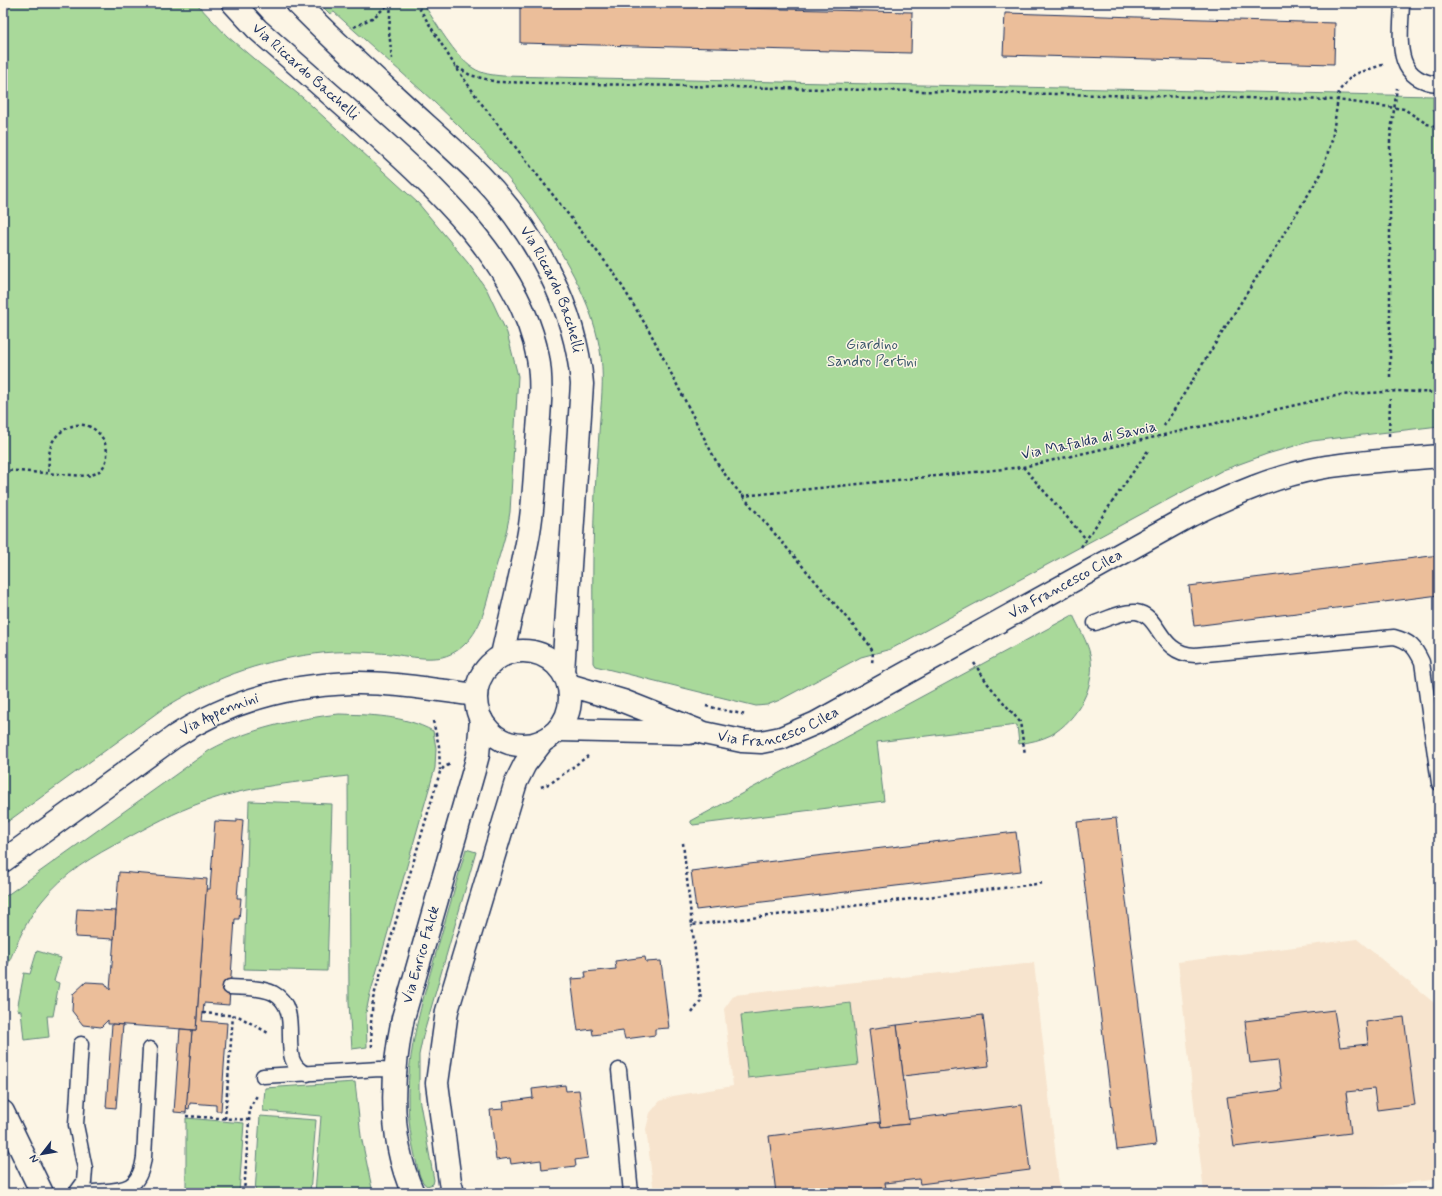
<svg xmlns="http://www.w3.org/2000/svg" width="1442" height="1196" font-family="Mynerve,sans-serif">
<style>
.built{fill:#f7e4ce}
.green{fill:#a9d99a;stroke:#62847c}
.building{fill:#ebbe9a;stroke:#1b2f5e}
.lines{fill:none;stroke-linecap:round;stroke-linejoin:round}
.lane-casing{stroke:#1b2f5e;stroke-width:17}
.street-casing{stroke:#1b2f5e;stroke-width:25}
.path{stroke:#1b2f5e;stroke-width:2.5;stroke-dasharray:3 3;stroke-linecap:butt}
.lane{stroke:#fcf5e5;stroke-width:14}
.street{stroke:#fcf5e5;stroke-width:22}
.labels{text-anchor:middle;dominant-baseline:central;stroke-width:3;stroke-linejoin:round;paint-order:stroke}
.street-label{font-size:15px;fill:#1b2f5e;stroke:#fcf5e5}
.park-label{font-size:15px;fill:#3e5a6d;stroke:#fcf5e5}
</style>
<rect width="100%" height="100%" fill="#fcf5e5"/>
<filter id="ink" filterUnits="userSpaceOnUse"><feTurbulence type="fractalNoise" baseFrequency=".025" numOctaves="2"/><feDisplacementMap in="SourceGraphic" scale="8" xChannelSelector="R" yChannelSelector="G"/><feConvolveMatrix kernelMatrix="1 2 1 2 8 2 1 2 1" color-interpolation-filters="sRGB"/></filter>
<g filter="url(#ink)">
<g class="built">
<path d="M1357,939L1439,1007V1179L1326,1193H1204L1178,962Z"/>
<path d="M1034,963L1060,1193H654L646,1129L650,1113L660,1101L673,1096L733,1086L724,1009L734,995Z"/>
</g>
<g class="green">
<path d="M3,3H196L227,36L260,64L302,97L418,203L468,263L487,290L507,333L518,376L510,512C507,532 501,551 495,570C488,595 484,627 464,645C457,652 445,658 434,658C421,659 406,656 392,654C367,652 339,650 314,654C259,661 208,680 161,710L3,825Z"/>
<path d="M319,3H423C434,20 456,58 473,68C482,74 492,75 503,76L1433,96V110L1439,111V426L1312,441L1267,454L1223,470L891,649L861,657L780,700L767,705L756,706L595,666L593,663C593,614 592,564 594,516C595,483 598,450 600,418C602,395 604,372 600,350C595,320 583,292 568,265C513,162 419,90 334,12L330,14Z"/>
<path d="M1073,615C1079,628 1087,641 1090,654C1097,685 1078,719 1051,735C1041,740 1030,742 1019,744L1017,725L877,742L884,801L693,825L691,823V821Z"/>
<path d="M339,714C371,715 403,715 433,731L436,748L435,768L369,998L366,1013L367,1047L352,1049L349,1003L348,776C299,782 249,786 203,802C175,812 149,826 124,840C93,856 64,873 42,901C24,922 14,951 3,976V898L210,750C248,729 295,719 339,714Z"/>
<path d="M249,801L332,804L327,971L244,969Z"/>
<path d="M466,849L476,852L423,1036L419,1055V1098L434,1180L433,1184L427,1186C419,1182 417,1164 415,1156C398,1086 415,1026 434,960C445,923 455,886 466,849Z"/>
<path d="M37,951L61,958L54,981L59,983L53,1016H47L49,1037L24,1040L21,1011L17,1010L24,973L30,974Z"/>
<path d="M851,1003L858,1065L748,1078L741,1015Z"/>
<path d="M355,1082L361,1136L373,1193H315L321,1116L263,1111L265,1088Z"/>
<path d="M260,1116L316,1120L310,1193H255Z"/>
<path d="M186,1118L244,1123L239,1193H186Z"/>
</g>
<g class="building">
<path d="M520,3L912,12L911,53L520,43Z"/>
<path d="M1436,3H1439V65H1435Z"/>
<path d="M1005,13L1335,23L1334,64L1003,55Z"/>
<path d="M1439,555V595L1194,626L1189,586Z"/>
<path d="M1116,818L1156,1145L1117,1150L1077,822Z"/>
<path d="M237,819L243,820L237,898H241L239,919H235L229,1005L204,1003L203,1013L202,1021L227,1023L221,1111H216V1105L190,1103L189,1109L186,1108L192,1030H196L206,889H210L215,821L237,822Z"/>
<path d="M1016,832L1021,871L696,910L691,871Z"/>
<path d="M119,872L207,879L196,1030L112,1024H108V1020L101,1027L83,1025L72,1011L73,994L86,982L105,983L110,990Z"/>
<path d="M77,909L116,911L114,939L75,937Z"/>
<path d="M645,957L646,962L661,961L669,1028L655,1029V1035L625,1039L623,1031L593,1035L592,1029L578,1031L571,979L586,978L585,972L616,969L615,961Z"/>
<path d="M1334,1010L1340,1047L1368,1044L1366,1022L1404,1017L1415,1105L1377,1110L1374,1089L1346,1092L1351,1133L1234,1147L1227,1097L1282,1090L1278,1060L1250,1063L1245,1021Z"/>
<path d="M983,1015L989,1066L903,1076L897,1025Z"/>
<path d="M112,1024L123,1025L116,1108L106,1107Z"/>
<path d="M897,1025L909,1124L881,1127L869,1029Z"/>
<path d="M180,1029L192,1030L186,1113L174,1112Z"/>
<path d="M565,1085L566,1091L579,1090L588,1158L575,1160L576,1166L542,1170L541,1160L511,1164L510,1158L496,1160L490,1110L504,1109L503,1102L533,1098L532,1089Z"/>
<path d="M1022,1105L1030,1170L920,1184L919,1179L885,1183L886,1188L842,1193H776L769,1136L880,1122L881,1127L909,1124V1119Z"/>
</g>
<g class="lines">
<g class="lane-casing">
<g id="lane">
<path d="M1402,3C1401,37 1392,81 1439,84"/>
<path d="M1095,623C1107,619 1123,611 1136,612C1161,615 1158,654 1195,655L1394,637C1410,641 1415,647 1422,662L1439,783"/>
<path d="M230,987C244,988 260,987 273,993C307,1011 273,1062 307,1074"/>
<path d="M619,1070L631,1193"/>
<path d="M263,1076L380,1069L394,1070"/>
<path d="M76,1193L84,1182L85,1169L76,1125L81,1044"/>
<path d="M85,1193C118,1189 139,1196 144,1157L150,1049"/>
</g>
</g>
<g class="street-casing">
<g id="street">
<path id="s1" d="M233,3L257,29C292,60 328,92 363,123C430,183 521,263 538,358C543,386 539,414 537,443C535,473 534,502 529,532C522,573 511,614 502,655"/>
<path id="s2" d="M297,3C330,37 365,69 400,101C427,126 455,150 480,175C534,231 576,307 582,384L563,672"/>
<circle cx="523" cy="698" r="47"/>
<path id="s3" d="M569,685L623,701L704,733L742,741L761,742L781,738L816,723L1191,515C1232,495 1275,476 1320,468C1359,461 1400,460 1439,456"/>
<path d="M559,730L690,733"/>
<path id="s4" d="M3,861L174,737C227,702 288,685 352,683C393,682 435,690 476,695"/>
<path d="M3,1112L42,1193"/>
<path id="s5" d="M413,1193C388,1138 391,1076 403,1018L474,770L478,755L481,719"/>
<path d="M453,1193L450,1182L437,1083L447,1011L516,782L525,764L542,742"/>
</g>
</g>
<g class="path">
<path d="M391,3L389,31L392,59"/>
<path d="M416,3L455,66L481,103L614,273L650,332L717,463L729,480L868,643L873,652L872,664"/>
<path d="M354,27L374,17L390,3"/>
<path d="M457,67L470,75L497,82L1337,100L1404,109L1427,124L1439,127"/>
<path d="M1390,377V139L1397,88"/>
<path d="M1164,426L1321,174L1332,140L1339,91L1349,79L1355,74L1385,64"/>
<path d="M1389,436L1390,399"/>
<path d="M1023,467L1086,539"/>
<path d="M3,470L86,476C126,471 103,410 67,428C60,432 53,438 51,446C48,455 49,465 48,474"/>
<path d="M742,496L1023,467L1340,395L1398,391L1439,393"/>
<path d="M1081,547L1149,449"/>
<path d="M974,663L988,684L1020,722L1025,754"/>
<path d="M706,706L746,715"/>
<path d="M433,721L439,746L440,770"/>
<path d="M541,787L551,783L588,756"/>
<path d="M683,843L692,925L1045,883"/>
<path d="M203,1013L238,1016L270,1034"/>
<path d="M692,1013L701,1001L692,925"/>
<path d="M372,1047L371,1023L373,999L440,772L444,767L451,764"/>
<path d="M186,1116L249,1120"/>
<path d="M225,1119L233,1015"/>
<path d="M244,1193L250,1107L258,1094"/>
</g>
<use href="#lane" class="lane"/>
<use href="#street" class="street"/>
</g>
</g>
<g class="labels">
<g class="street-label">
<text stroke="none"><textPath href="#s1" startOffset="100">Via Riccardo Bacchelli</textPath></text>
<text stroke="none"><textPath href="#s2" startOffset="388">Via Riccardo Bacchelli</textPath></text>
<text transform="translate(1089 441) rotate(-12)">Via Mafalda di Savoia</text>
<text stroke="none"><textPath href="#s3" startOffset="545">Via Francesco Cilea</textPath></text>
<text stroke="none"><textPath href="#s4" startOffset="262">Via Appennini</textPath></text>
<text stroke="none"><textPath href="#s3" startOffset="221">Via Francesco Cilea</textPath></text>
<text stroke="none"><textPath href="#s5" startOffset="244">Via Enrico Falck</textPath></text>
</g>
<g class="park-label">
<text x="872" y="345">Giardino<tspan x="872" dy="17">Sandro Pertini</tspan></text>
</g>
</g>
<rect width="1442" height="1196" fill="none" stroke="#fcf5e5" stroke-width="16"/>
<rect x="8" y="8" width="1426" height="1180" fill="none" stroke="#1b2f5e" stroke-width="1.5" filter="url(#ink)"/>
<g transform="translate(42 1154) rotate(239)" stroke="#fcf5e5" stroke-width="3" paint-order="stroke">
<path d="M0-3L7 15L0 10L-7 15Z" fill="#1b2f5e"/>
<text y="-6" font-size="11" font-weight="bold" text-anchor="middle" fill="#1b2f5e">N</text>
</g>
</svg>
